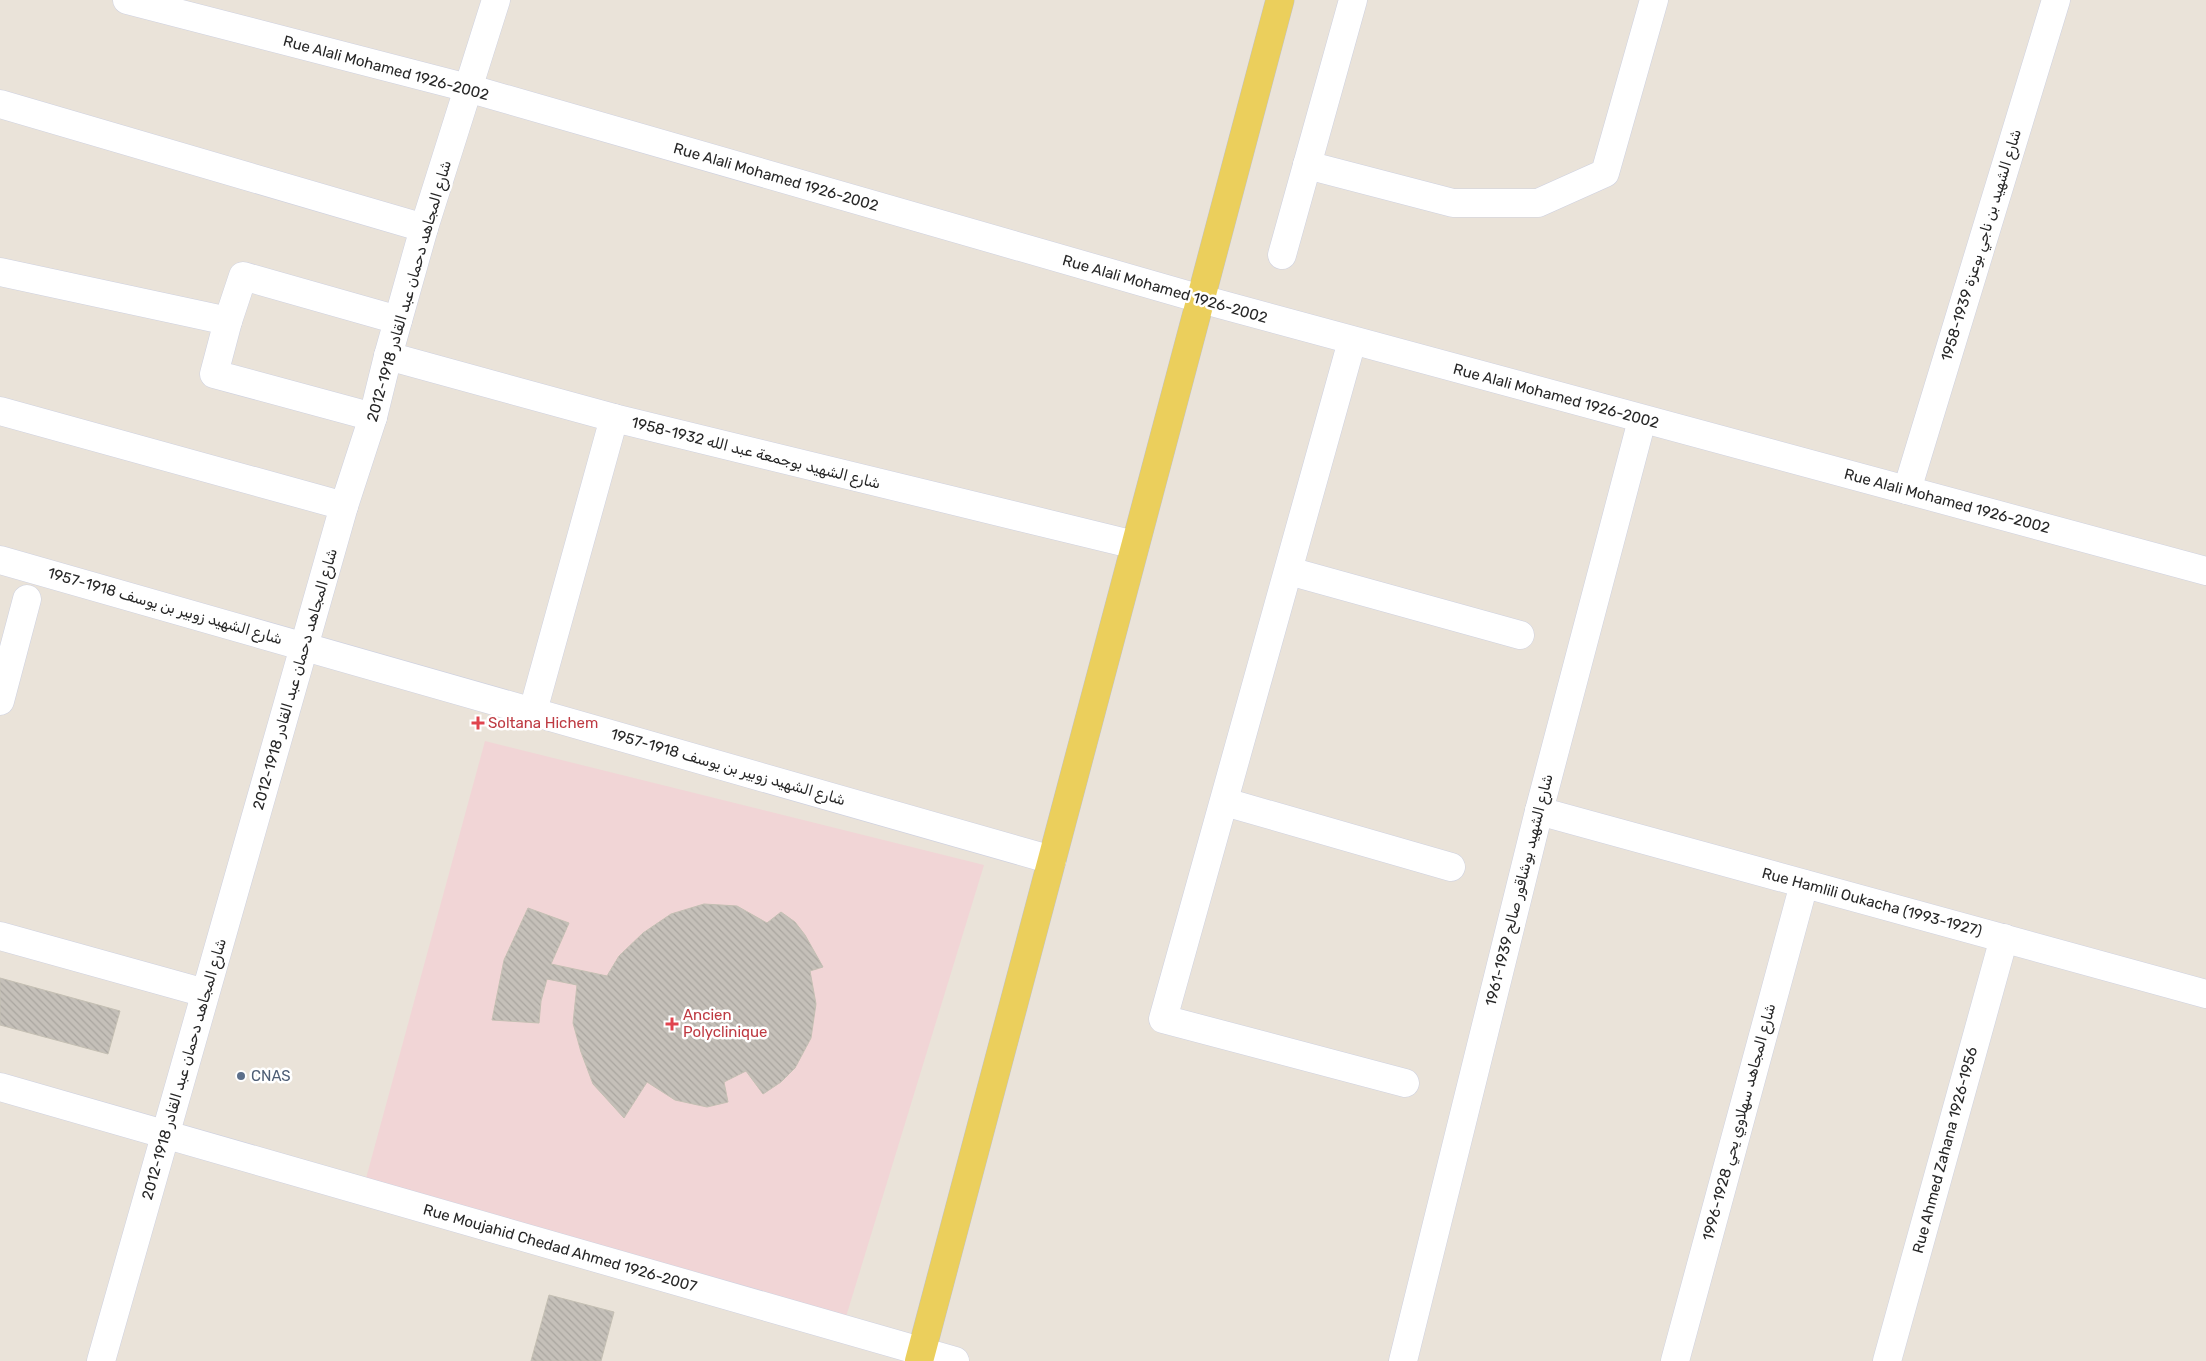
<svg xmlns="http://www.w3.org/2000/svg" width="2206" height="1361" font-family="Rubik,'Noto Naskh Arabic',sans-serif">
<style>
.medical{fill:#f1d5d6}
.building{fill:url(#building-back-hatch);stroke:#c4bfb3}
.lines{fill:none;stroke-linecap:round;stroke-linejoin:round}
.minor-casing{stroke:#ced1e0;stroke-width:29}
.major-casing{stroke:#c3c3c3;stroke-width:29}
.minor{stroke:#fff;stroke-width:28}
.major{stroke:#ebcf5c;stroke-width:28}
.health-dot{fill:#e0444e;stroke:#fff;stroke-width:2}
.service-dot{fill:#5c6f8a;stroke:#fff;stroke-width:2}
.labels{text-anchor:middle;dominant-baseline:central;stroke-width:5;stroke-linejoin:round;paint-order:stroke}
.street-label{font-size:15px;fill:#272727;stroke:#fff}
.health-label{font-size:15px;fill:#be3a42;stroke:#fff;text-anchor:start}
.service-label{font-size:15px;fill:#4e5e75;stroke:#fff;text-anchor:start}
</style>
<defs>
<pattern id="building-back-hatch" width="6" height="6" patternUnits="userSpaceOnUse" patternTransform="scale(1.25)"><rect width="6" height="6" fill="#c5c0b9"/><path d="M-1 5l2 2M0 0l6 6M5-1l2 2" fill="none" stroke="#a9a59f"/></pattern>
</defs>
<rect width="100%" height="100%" fill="#eae3d9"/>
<path class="medical" d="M485,741L984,865L845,1320L365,1182Z"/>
<g class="building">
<path d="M704,904L737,906L767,923L781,912L795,922L805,935L823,967L810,971L816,1004L811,1038L795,1068L781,1082L763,1094L746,1071L724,1082L728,1102L707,1107L675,1100L647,1082L624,1118L593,1084L581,1052L573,1023L577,985L547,979L541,1001L539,1023L492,1020L504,960L528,908L569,923L551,964L607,976L619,956L643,933L671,914Z"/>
<path d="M0,978L120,1011L108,1054L0,1025Z"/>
<path d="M549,1295L614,1312L601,1361H531Z"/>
</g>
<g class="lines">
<g class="minor-casing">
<g id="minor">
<path d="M127,0L464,87L1201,299L2206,571"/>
<path d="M0,104L424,228"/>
<path d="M1307,165L1453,203H1538L1605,173L1654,0"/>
<path d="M1282,255L1353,0"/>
<path d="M0,272L228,321L214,374L373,417"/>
<path d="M228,321L243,276L398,320"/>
<path d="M1352,341L1163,1019L1405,1083"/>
<path d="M388,356L614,418"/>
<path d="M0,411L344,506"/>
<path d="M1907,490L2056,0"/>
<path d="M0,560L1052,860"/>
<path d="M1289,571L1520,635"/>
<path d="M0,701L27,599"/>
<path d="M533,711L614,418L1135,545"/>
<path d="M1225,802L1451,867"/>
<path d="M1539,811L2206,994"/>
<path d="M0,936L205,993"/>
<path d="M0,1087L955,1361"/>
<path d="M101,1361L344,506L373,417L388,356L424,228L496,0"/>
<path d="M1403,1361L1539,811L1642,420"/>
<path d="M1675,1361L1804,884"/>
<path d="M1887,1361L2004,938"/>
</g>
</g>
<g class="major-casing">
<path id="major" d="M919,1361L1280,0"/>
</g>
<use href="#minor" class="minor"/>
<use href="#major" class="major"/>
</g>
<g class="health-dot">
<path d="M475.5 715.5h5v5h5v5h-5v5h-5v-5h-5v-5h5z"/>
<path d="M669.5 1016.5h5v5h5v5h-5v5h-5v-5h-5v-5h5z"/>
</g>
<circle class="service-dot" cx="241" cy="1076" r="5"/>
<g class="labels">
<g class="street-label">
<text transform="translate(386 68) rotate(15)">Rue Alali Mohamed 1926-2002</text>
<text transform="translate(776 177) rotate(16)">Rue Alali Mohamed 1926-2002</text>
<text transform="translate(1981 245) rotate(-73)">شارع الشهيد بن ناجي بوعزة 1939-1958</text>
<text transform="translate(1165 289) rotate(16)">Rue Alali Mohamed 1926-2002</text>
<text transform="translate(409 291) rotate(-74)">شارع المجاهد دحمان عبد القادر 1918-2012</text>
<text transform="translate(1556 396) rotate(15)">Rue Alali Mohamed 1926-2002</text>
<text transform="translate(756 453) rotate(14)">شارع الشهيد بوجمعة عبد الله 1932-1958</text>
<text transform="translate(1947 501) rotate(15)">Rue Alali Mohamed 1926-2002</text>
<text transform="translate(165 606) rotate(16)">شارع الشهيد زوبير بن يوسف 1918-1957</text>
<text transform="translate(295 679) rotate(-74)">شارع المجاهد دحمان عبد القادر 1918-2012</text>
<text transform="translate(728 767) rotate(16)">شارع الشهيد زوبير بن يوسف 1918-1957</text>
<text transform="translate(1519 890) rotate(-76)">شارع الشهيد بوشاقور صالح 1939-1961</text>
<text transform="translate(1872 902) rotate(15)">Rue Hamlili Oukacha (1993-1927)</text>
<text transform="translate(184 1069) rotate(-74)">شارع المجاهد دحمان عبد القادر 1918-2012</text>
<text transform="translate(1739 1122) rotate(-75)">شارع المجاهد سهلاوي يحي 1928-1996</text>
<text transform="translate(1945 1150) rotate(-75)">Rue Ahmed Zahana 1926-1956</text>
<text transform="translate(560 1248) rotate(16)">Rue Moujahid Chedad Ahmed 1926-2007</text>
</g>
<g class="health-label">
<text x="488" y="723">Soltana Hichem</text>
<text x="683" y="1015">Ancien<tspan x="683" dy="17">Polyclinique</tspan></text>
</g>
<g class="service-label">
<text x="251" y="1076">CNAS</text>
</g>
</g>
</svg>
